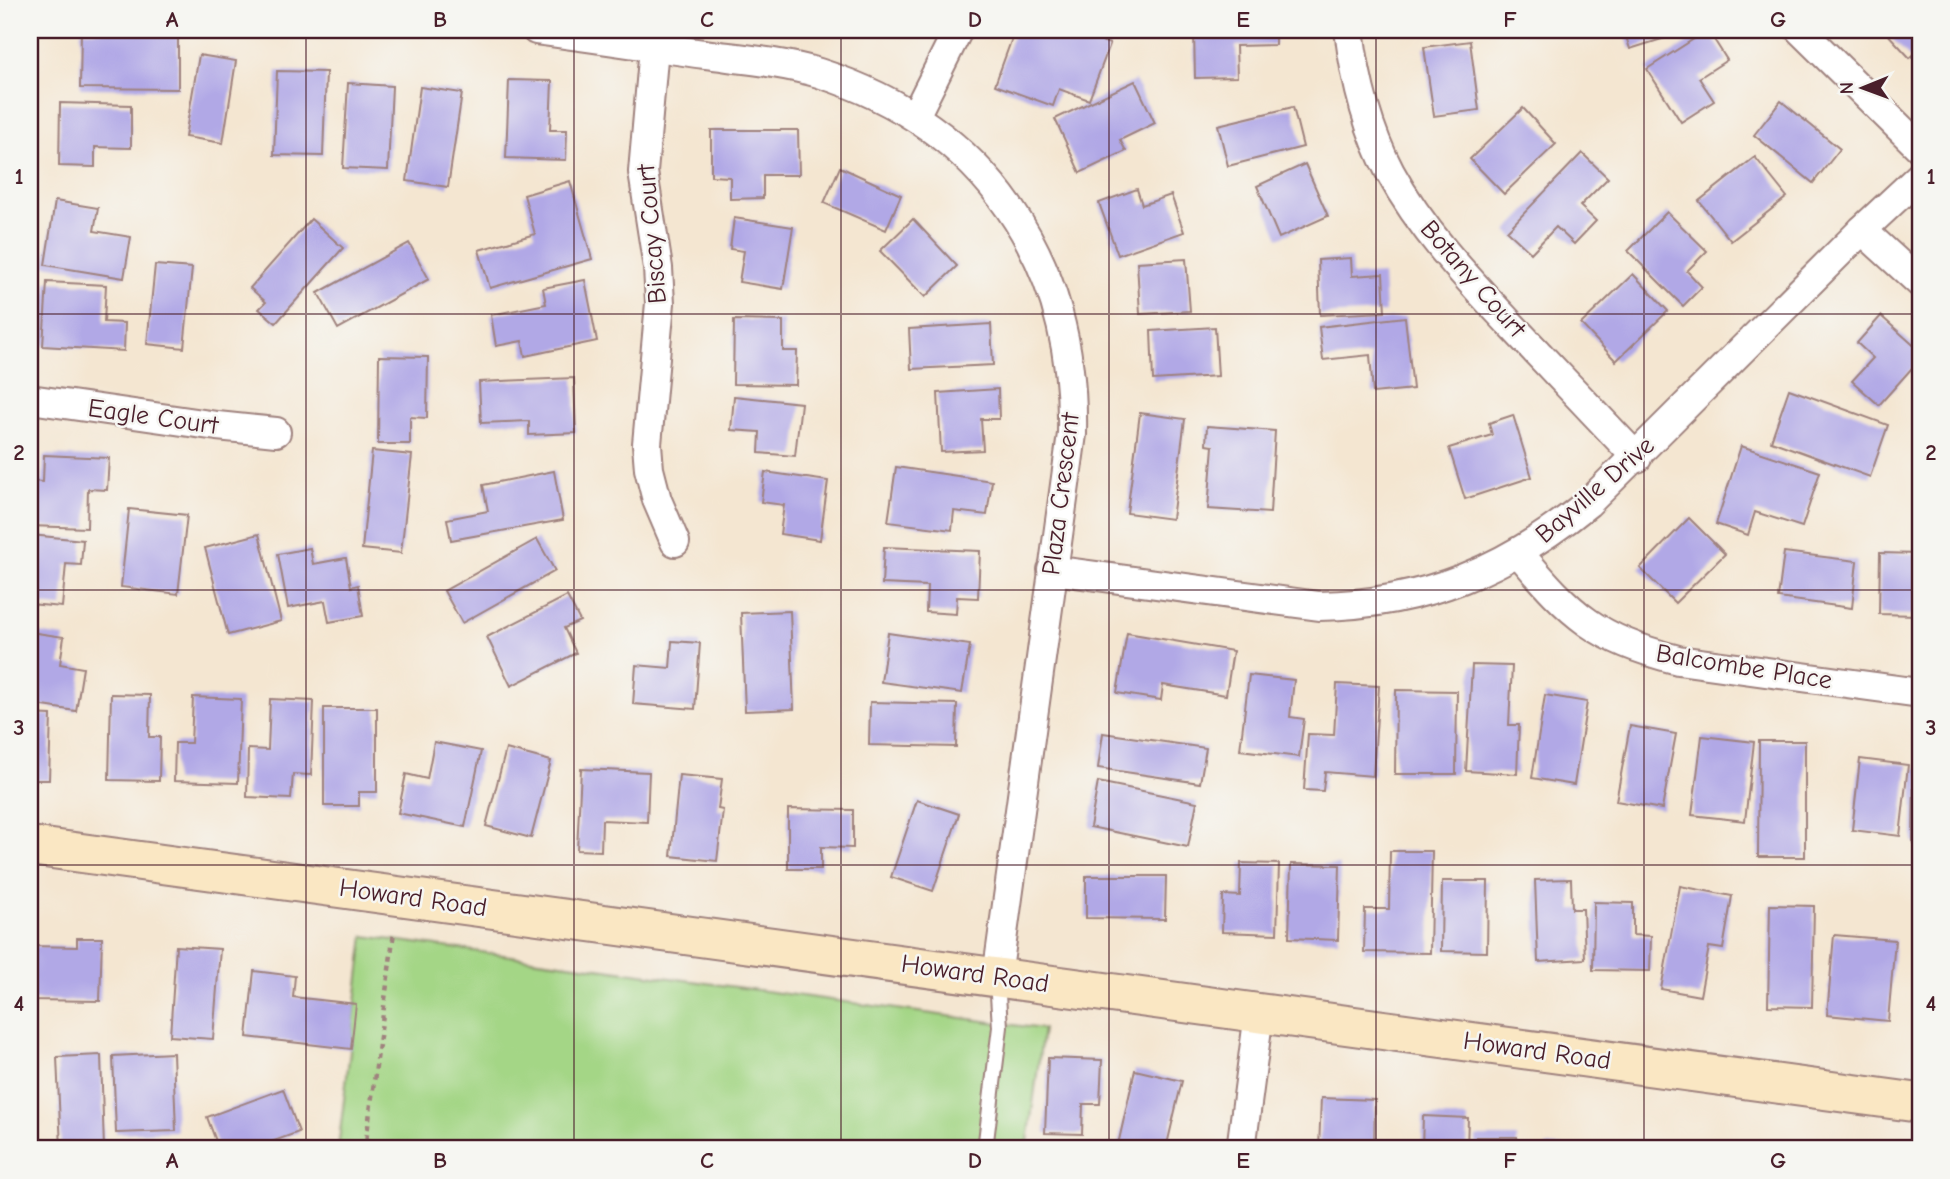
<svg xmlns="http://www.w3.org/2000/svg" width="1950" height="1179" font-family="'Comic Neue',sans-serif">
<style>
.green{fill:#a4d686;stroke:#777a58;stroke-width:2}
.building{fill:#b1a8e6}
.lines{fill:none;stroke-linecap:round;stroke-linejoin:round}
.service-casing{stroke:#9f827e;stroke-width:18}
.minor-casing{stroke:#9f827e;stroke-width:32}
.secondary-casing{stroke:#9f827e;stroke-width:42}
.path{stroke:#9f827e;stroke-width:4.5;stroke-dasharray:5 5;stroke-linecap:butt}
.service{stroke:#fff;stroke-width:14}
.minor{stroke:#fff;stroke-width:28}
.secondary{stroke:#fae7c3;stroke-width:38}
.grid{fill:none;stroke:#4a1f2b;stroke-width:2;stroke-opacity:0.55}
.labels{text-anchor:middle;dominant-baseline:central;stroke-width:5;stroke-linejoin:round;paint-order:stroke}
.street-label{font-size:26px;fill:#4a1f2b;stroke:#f6f6f2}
.neatline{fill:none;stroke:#4a1f2b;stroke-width:2.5}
.grid-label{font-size:23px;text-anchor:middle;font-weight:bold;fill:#4a1f2b}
</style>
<rect width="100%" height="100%" fill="#f6f6f2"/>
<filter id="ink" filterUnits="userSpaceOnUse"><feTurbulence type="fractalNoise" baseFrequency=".0143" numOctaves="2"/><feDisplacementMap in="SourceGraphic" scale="14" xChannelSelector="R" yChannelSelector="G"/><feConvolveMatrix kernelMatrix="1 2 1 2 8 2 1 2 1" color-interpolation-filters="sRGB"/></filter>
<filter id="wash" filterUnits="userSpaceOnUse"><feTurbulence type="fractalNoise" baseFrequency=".00686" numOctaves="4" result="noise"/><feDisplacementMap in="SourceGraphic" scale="28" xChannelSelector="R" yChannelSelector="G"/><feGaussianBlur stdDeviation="1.57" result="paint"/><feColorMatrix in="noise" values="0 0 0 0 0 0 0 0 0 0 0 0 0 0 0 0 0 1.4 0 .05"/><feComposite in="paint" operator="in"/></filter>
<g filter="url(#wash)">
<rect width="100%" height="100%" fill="#f4e6d1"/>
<path class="green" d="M364,936L1043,1029L1027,1149H338Z"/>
<g id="blocks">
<g class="building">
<path d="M1015,30H1071L1110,44L1089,100L1059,89L1053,106L995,85Z"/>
<path d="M1194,30H1275V45L1236,46L1237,77L1195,78Z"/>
<path d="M1418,30H1464V32L1418,34Z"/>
<path d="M1624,30H1663L1665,38L1630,49Z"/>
<path d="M1708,30L1727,60L1699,78L1714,101L1681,122L1647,69Z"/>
<path d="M1884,30H1920V49L1910,58Z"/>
<path d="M81,31H178V89L80,88Z"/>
<path d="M1470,41L1479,110L1434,116L1424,47Z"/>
<path d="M199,55L236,61L223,143L185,137Z"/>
<path d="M277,71L326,72L323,156L274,155Z"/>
<path d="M509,80L552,81L550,130H567L566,160L506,158Z"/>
<path d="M1135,81L1155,123L1120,140L1126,151L1080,173L1055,119Z"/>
<path d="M348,83L392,86L388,170L343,168Z"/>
<path d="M420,87L462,93L448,187L407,181Z"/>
<path d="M1781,101L1840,149L1813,183L1754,135Z"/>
<path d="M60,103L131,105V148L95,147V167L59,166Z"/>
<path d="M1293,107L1303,147L1228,166L1218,125Z"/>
<path d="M1523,108L1556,144L1504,194L1470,159Z"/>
<path d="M711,130H798L799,175H763V198L730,199V177L711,176Z"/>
<path d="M1582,153L1608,178L1580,206L1596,221L1574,244L1556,227L1531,253L1507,231Z"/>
<path d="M1755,157L1787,197L1731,241L1699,201Z"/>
<path d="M1305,164L1328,216L1279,238L1257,186Z"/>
<path d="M840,167L901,195L886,230L824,203Z"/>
<path d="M570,181L592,259L490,288L479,250L535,234L524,195Z"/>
<path d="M1137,189L1142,205L1171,195L1184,232L1118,255L1099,203Z"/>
<path d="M55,201L98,208L94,231L131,237L124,278L45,265Z"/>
<path d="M1667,212L1707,251L1687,271L1702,287L1683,306L1628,251Z"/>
<path d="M734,218L793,227L783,289L739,282L744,251L730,249Z"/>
<path d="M311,219L343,248L276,323L259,309L266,302L250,288Z"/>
<path d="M913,219L957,266L925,297L880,251Z"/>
<path d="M409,243L429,279L338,329L318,293Z"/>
<path d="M1351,258L1352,276L1383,274L1385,312L1320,315L1318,260Z"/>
<path d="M1186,259L1190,311L1140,314L1137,262Z"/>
<path d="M155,265L192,268L184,348L147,344Z"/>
<path d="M1633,274L1668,311L1616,361L1581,324Z"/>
<path d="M585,280L597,341L525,356L522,341L496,346L491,315L546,304L543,288Z"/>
<path d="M47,282L106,285L104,322L125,323L124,351L43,346Z"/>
<path d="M1881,316L1920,351V359L1879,405L1852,381L1873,358L1857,343Z"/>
<path d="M1405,317L1413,389L1373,393L1370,355L1323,360L1319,327Z"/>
<path d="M734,320L783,321V351H797L796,385L733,384Z"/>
<path d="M991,324L993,365L911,369L909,329Z"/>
<path d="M1215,327L1218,376L1153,380L1151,331Z"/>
<path d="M379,356L428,357L427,418L410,417V444H378Z"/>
<path d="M574,378L576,433L529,435V421L481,423L479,382Z"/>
<path d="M998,389L999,419H981L983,450L941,452L938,393Z"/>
<path d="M1789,389L1888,425L1870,477L1771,441Z"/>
<path d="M734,396L801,403L795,456L759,453L760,432L731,430Z"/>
<path d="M1140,413L1185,419L1172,519L1127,513Z"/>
<path d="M1513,415L1532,477L1465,499L1449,448L1492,435L1489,423Z"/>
<path d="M1207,426L1275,431L1270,513L1208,509L1213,446L1206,445Z"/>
<path d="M1741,446L1820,472L1802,527L1755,512L1748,535L1716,524Z"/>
<path d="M372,451L412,455L401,553L362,549Z"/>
<path d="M44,455L109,458L107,490L88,489L87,528L30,526V481L43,482Z"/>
<path d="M896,467L992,481L987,515L954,511L952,530L888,522Z"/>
<path d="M554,471L563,520L451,540L447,519L488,511L483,485Z"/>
<path d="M765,472L828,481L820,540L780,534L784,505L761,502Z"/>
<path d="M129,509L187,515L178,594L121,587Z"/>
<path d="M1689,518L1725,554L1675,603L1640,568Z"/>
<path d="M259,534L281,621L228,635L205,548Z"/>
<path d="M30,535L83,540L81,565L66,564L62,607L30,604Z"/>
<path d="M537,539L555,571L462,623L444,591Z"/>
<path d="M884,547L980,551L978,598L957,597L956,614L926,612L927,586L882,584Z"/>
<path d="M310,548L313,564L346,558L351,587L358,585L363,616L329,622L325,601L288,608L278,554Z"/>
<path d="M1784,552L1857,561L1852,608L1778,598Z"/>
<path d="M1880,553L1920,554L1917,615L1879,614Z"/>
<path d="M567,596L580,621L564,628L576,653L511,686L487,637Z"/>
<path d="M790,611L794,709L745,711L741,613Z"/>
<path d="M30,632L64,637L60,664L83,668L76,711L30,704Z"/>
<path d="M888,633L970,645L962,693L881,682Z"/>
<path d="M1127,633L1233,651L1226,695L1163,685L1161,700L1117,693Z"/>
<path d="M672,641L700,643L695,709L633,704L636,665L670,668Z"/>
<path d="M1472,665L1512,666L1509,725H1519L1517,774L1466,771Z"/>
<path d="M1249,675L1294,680L1290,717L1304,719L1299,757L1240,750Z"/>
<path d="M1337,684L1379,686L1373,776L1325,772L1323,791L1304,790L1308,734L1334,735Z"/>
<path d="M1396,690L1457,691L1456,774H1395Z"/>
<path d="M111,694L150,695L149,737H160L159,781L109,780Z"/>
<path d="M1545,695L1587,702L1574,785L1532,778Z"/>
<path d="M193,697L241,699L238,783L174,781L175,743H191Z"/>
<path d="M270,699L314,701L311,775L293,774L291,799L247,797L248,749L268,750Z"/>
<path d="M870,702L957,704L956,747L869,745Z"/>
<path d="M324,708H377V792H359V806H324Z"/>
<path d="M30,714L51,715L49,780H30Z"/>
<path d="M1630,726L1676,734L1662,809L1616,801Z"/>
<path d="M1103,733L1206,748L1200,783L1098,768Z"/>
<path d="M1702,736L1754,742L1745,821L1692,815Z"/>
<path d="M1759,741H1805V857H1758Z"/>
<path d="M434,742L481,751L465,827L398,813L406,774L427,779Z"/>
<path d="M506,749L551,761L531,838L486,826Z"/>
<path d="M1860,759L1908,765L1900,836L1852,830Z"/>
<path d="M1914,768H1920V844L1913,843Z"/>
<path d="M581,769L649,772L647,822L602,820L601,851L577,850Z"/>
<path d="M679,775L722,779L718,809L723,810L717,861L671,856Z"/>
<path d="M1098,782L1197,802L1188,847L1090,827Z"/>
<path d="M917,800L959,814L933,891L891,877Z"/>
<path d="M788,809L853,810V848L821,847V869H788Z"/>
<path d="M1390,851H1432L1430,953L1364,952L1365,909H1389Z"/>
<path d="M1241,863L1279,864L1277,934L1222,932L1223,895L1240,896Z"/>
<path d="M1291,864L1340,865L1338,940L1289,938Z"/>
<path d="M1086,876H1166L1165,919L1086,918Z"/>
<path d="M1571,879L1572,909H1583L1585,959L1538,962L1535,880Z"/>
<path d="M1442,881H1488L1487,952L1441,951Z"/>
<path d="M1680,886L1732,896L1723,949L1709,947L1700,996L1661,989Z"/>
<path d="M1594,902L1633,903V935L1651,936L1650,971L1593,970Z"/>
<path d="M1770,905L1814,906L1812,1007L1768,1006Z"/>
<path d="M1834,935L1895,940L1888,1021L1827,1015Z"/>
<path d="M77,938H102L100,1001L30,1000V946L77,947Z"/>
<path d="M1916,942H1920V995H1918Z"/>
<path d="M176,946L220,949L213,1039L170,1036Z"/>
<path d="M254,971L295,976L293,997L356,1004L351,1049L247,1037Z"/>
<path d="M173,1053L176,1131L116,1133L113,1056Z"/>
<path d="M101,1055L104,1149H61L57,1057Z"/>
<path d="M1048,1058L1102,1060L1100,1104H1083L1082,1134L1045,1133Z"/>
<path d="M1135,1070L1182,1081L1166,1149H1117Z"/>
<path d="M283,1089L299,1132L252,1149H219L207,1117Z"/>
<path d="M1321,1098L1375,1100L1374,1149H1319Z"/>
<path d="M1423,1116L1468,1118L1467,1149H1422Z"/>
<rect x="1476" y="1137" width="41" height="12"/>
<rect x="1546" y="1146" width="59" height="3"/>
</g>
</g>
</g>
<g filter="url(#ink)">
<use href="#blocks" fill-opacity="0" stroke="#9f827e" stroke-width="2"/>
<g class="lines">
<g class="service-casing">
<path id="service" d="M985,1149L1000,1027L997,979"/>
</g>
<g class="minor-casing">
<g id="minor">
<path d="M536,30C592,37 648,46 704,54C742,59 782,62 819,73C986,126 1076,261 1072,434L997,977"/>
<path d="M1349,30C1355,78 1367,129 1390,172C1422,231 1467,278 1512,326C1554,370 1595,414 1637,458"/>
<path d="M1800,30L1920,148"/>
<path d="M654,47L643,172L658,268L660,303L647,444L649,469L657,500L675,542"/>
<path d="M915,116L958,30"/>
<path d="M1862,230L1920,283"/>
<path d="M30,399L217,426L276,432"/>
<path d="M1519,553C1573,617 1595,638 1678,660L1920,693"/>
<path d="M1052,570L1319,606C1425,604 1507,569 1588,503L1862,230L1920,176"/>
<path d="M1241,1149L1259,1013"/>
</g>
</g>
<g class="secondary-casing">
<path id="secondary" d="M30,846L1920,1103"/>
</g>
<path class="path" d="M365,1149L394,932"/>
<use href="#service" class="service"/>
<use href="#minor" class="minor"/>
<use href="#secondary" class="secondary"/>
</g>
</g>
<path class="grid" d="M306,30V1149M574,30V1149M841,30V1149M1109,30V1149M1376,30V1149M1644,30V1149M30,314H1920M30,590H1920M30,865H1920"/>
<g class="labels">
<g class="street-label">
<text transform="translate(652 234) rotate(-95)">Biscay Court</text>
<text transform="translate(1473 279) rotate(49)">Botany Court</text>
<text transform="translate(153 417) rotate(8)">Eagle Court</text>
<text transform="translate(1595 490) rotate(-41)">Bayville Drive</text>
<text transform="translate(1061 494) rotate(-83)">Plaza Crescent</text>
<text transform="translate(1744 667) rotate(9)">Balcombe Place</text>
<text transform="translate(413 898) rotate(8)">Howard Road</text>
<text transform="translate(975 974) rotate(8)">Howard Road</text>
<text transform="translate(1537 1051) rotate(8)">Howard Road</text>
</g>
</g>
<rect width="1950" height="1179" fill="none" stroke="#f6f6f2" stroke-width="77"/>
<g transform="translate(1863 88) rotate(269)" stroke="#f6f6f2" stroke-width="5" paint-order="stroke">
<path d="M0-5L12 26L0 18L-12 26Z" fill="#4a1f2b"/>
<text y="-10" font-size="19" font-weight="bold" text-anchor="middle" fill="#4a1f2b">N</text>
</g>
<rect x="38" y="38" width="1874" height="1102" class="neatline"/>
<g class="grid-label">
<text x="172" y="27">A</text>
<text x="440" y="27">B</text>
<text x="707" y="27">C</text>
<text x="975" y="27">D</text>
<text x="1243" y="27">E</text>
<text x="1510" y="27">F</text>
<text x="1778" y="27">G</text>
<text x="19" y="184">1</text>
<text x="1931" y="184">1</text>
<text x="19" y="460">2</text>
<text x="1931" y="460">2</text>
<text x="19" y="735">3</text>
<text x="1931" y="735">3</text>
<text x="19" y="1011">4</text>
<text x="1931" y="1011">4</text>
<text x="172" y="1168">A</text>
<text x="440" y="1168">B</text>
<text x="707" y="1168">C</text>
<text x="975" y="1168">D</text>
<text x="1243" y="1168">E</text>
<text x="1510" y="1168">F</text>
<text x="1778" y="1168">G</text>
</g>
</svg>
